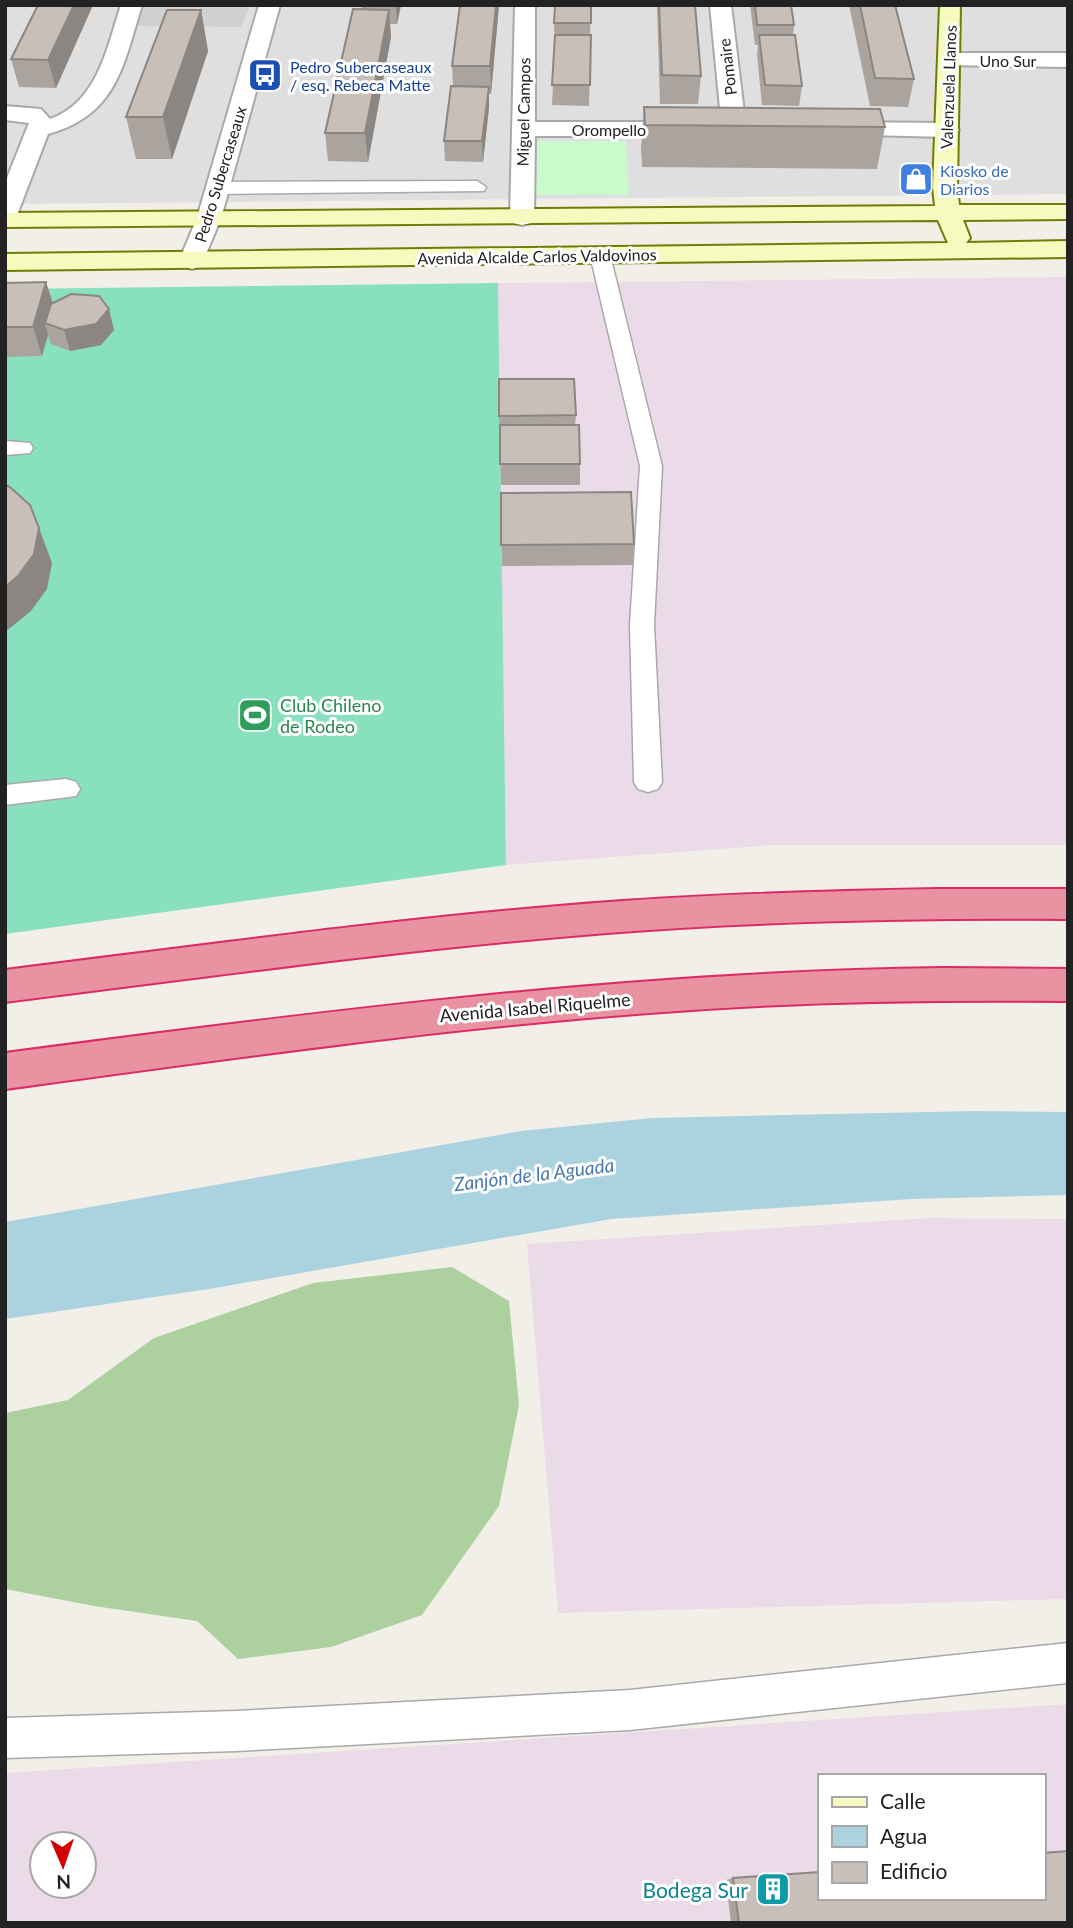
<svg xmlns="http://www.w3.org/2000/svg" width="1073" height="1928" font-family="Lato,sans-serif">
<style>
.residential{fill:#e0dfdf}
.industrial{fill:#ebdbe8;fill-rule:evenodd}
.religious{fill:#d0d0d0}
.forest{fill:#add19e}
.park{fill:#c8facc}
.pitch{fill:#88e0be}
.water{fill:#aad3df}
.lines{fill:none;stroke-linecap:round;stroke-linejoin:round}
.lane-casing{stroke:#a9a9a9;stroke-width:3}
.street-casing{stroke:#a9a9a9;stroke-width:4}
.secondary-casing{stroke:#707d05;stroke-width:4}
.highway-casing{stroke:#dc2a67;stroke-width:4}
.lane{fill:#fff;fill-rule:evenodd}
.street{fill:#fff;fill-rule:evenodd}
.secondary{fill:#f7fabf;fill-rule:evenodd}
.highway{fill:#e892a2;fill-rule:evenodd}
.wall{fill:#aba49e}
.shaded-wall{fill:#8b8681}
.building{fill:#c7bfb8;stroke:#8b8681;stroke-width:2}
.labels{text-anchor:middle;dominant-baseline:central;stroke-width:6;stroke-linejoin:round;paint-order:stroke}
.far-street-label{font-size:16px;fill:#222;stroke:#fff}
.far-transit-label{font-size:16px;fill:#164399;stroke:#fff;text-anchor:start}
.far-shop-label{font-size:16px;fill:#366cbe;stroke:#fff;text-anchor:start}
.leisure-label{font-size:18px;fill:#27864d;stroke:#fff;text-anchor:start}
.street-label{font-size:18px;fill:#222;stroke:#fff}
.water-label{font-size:19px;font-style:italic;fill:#4a7aab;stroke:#fff}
.near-culture-label{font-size:21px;fill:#0d838f;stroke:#fff;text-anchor:end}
</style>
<rect width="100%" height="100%" fill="#f2efe9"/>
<path class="residential" d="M5,5H1068V194L5,204Z"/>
<g class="industrial">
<path d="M1068,277V845H773L506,865L498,283Z"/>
<path d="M929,1218L1068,1219V1599L558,1613L527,1244Z"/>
<path d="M1068,1704V1923H5V1773ZM819,1776H1043V1898H819ZM42,1844H84V1886H42Z"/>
</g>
<path class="religious" d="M142,5H250L241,27L135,26Z"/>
<path class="forest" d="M452,1267L509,1301L519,1405L499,1506L422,1615L331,1647L238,1659L197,1621L94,1606L5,1589V1413L68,1400L154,1338L313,1283Z"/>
<path class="park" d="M537,141H626L629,195H536Z"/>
<path class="pitch" d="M498,283L506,865L5,934V289Z"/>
<path class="water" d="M976,1111L1068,1112V1195L912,1199L611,1219L209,1289L5,1319V1222L521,1131L652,1118Z"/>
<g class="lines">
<g class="lane-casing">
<g id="lane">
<path d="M477,181L486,187L484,191L217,194L208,188L217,182Z"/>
<path d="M600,249L607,251L610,255L662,466L654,625L662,782L658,789L648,792L638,789L634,782L630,625L640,466L590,255L593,251Z"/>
<path d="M5,441L30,443L33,448L30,453L5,455Z"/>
<path d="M66,779L76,782L80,789L76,796L5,805V785Z"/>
<path d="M1068,1643V1683L630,1730L236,1751L5,1758V1718L236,1711L630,1690Z"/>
</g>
</g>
<g class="street-casing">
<g id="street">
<path d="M121,5H142C123,66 117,115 48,134L17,215L14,220L5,222V183L29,123L5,120V106L41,109L50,119C98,102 107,47 121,5Z"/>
<path d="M259,5H280L221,218L201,266L192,269L183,266L179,261L197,218Z"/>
<path d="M515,5H535V122H693L701,124L705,129L701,134L693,136H535L534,218L531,223L522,225L513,223L510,218Z"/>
<path d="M710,5H731L746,129L742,134H726L722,129Z"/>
<path d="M949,53H1068V67L941,65L938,60L941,55Z"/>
<path d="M834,122L947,123L955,125L959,130L955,135L947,137L826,134L822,129L826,124Z"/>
</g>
</g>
<g class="secondary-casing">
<path id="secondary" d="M940,5H960L957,187L959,205H1068V219L963,220L970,238L966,243L1068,241V257L5,270V254L948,243L938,220L5,227V213L935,206L933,187Z"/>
</g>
<g class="highway-casing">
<g id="highway">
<path d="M937,889H1068V919C914,918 760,921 607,933C406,949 206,977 5,1002V970C206,945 407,917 609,902C718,894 827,891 937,889Z"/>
<path d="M943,968L1068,969V1001C943,1000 817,1001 692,1010C462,1025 234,1058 5,1089V1053C317,1012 628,972 943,968Z"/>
</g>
</g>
<use href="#lane" class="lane"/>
<use href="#street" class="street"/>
<use href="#secondary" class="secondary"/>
<use href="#highway" class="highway"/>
</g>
<g class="wall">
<path d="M38,5H93L56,88L19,87L11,59Z"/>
<path d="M361,5H401L397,24H390L391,37L368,162L328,161L325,133L362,9Z"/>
<path d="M499,5L491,94H489V107L483,162L445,161L444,141L453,86L452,66Z"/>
<path d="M591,5L590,35H591L589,106L552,105L555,43L554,23Z"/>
<path d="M657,5H695L701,76L698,104H660Z"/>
<path d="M750,5H791L794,25L793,35L802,86L799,106L762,105L757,55L758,45H755Z"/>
<path d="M849,5H895L914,79L908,107L870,106Z"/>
<path d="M201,10L208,51L172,159H136L126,117Z"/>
<path d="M644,107L885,127L877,169L642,167L641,149Z"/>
<path d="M46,282L53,303L114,330L101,345L70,351L51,344L48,335L42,356L5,357V283Z"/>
<path d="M576,415L575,425L580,464V485H501L499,416Z"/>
<path d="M501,493L634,544L633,565L502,566Z"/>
<path d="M733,1878L1068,1923H731L726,1880Z"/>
</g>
<g class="shaded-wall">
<path d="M74,5H93L56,88L48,60Z"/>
<path d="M396,5H401L397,24Z"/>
<path d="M496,5H499L491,94L490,66Z"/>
<path d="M201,10L208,51L172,159L163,117Z"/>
<path d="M389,10L391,37L368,162L365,133Z"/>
<path d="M489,87V107L483,162L482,141Z"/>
<path d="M46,282L55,311L45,323L48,335L42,356L33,327Z"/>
<path d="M109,309L114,330L101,345L70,351L64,330Z"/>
<path d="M39,528L52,563L47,589L31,611L5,632V587Z"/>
</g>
<g class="building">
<path d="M38,5H74L48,60L11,59Z"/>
<path d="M460,5H496L490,66H452Z"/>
<path d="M555,5H591V23H554Z"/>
<path d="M659,5H695L701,76L662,75Z"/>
<path d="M755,5H791L794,25H757Z"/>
<path d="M860,5H895L914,79L875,78Z"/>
<path d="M353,9L389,10L365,133H325Z"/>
<path d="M167,10H201L163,117H126Z"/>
<path d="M555,35H591L590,85H552Z"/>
<path d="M759,35H795L802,86L765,85Z"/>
<path d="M451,86L489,87L482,141H444Z"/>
<path d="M644,107L880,109L885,127L645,125Z"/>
<path d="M46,282L33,327H5V283Z"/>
<path d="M71,294L99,296L109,309L96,324L64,330L45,323L51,304Z"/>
<path d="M499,379H574L576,415L499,416Z"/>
<path d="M500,425H579L580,464H500Z"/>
<path d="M5,485L10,487L30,505L39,528L34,554L18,576L5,587Z"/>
<path d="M631,492L634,544L501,545V493Z"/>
<path d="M1068,1851V1923H739L733,1878L819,1872V1898H1043V1853Z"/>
</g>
<defs>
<g id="bus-square" transform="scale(1.75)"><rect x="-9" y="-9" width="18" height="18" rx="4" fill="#1a4fb4" stroke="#fff"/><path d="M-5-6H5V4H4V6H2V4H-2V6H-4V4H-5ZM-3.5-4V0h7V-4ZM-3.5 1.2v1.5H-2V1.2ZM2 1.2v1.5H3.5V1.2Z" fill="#fff"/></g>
<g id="shop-square" transform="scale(1.75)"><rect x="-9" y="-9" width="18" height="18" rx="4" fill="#3f7fe0" stroke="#fff"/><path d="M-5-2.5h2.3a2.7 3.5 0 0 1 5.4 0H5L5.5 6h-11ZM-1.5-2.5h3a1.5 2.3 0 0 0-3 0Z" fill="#fff"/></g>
<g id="stadium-square" transform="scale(1.75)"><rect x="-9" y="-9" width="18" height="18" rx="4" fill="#2e9e5b" stroke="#fff"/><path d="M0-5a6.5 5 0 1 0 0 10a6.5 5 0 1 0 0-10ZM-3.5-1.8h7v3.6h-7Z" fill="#fff"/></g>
<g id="building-square" transform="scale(1.75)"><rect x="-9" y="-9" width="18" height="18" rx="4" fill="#0f9aa8" stroke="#fff"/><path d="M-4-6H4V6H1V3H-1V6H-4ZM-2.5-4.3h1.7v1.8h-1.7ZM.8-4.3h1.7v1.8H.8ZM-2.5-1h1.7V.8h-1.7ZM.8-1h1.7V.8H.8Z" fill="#fff"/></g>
</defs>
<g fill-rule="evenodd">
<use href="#bus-square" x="265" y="75"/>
<use href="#shop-square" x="916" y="179"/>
<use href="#stadium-square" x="255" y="715"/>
<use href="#building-square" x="773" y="1889"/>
</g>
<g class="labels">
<g class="far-street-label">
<text x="1008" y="60">Uno Sur</text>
<text transform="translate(727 67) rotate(-97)">Pomaire</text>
<text transform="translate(948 87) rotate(-88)">Valenzuela Llanos</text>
<text transform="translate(523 112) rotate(-89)">Miguel Campos</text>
<text x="609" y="129">Orompello</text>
<text transform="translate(220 174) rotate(-73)">Pedro Subercaseaux</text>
<text transform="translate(537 256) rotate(-1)">Avenida Alcalde Carlos Valdovinos</text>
</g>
<g class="far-transit-label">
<text x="290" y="66">Pedro Subercaseaux<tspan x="290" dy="18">/ esq. Rebeca Matte</tspan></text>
</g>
<g class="far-shop-label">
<text x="940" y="170">Kiosko de<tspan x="940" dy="18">Diarios</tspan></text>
</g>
<g class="leisure-label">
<text x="280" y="705">Club Chileno<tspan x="280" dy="21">de Rodeo</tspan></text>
</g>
<g class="street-label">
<text transform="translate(535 1007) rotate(-5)">Avenida Isabel Riquelme</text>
</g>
<g class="water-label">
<text transform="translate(534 1174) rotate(-7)">Zanjón de la Aguada</text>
</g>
<g class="near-culture-label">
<text x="748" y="1889">Bodega Sur</text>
</g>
</g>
<rect width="1073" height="1928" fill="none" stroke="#222222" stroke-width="14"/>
<rect x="818" y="1774" width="228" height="126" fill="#ffffff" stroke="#a7a7a7" stroke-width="2"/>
<rect x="832" y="1797" width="35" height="10" fill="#f7fabf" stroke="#a7a7a7" stroke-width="2"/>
<text x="880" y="1809" font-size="21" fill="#222222">Calle</text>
<rect x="832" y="1826" width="35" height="21" fill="#aad3df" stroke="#a7a7a7" stroke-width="2"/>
<text x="880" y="1844" font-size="21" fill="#222222">Agua</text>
<rect x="832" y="1862" width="35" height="21" fill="#c7bfb8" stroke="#a7a7a7" stroke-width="2"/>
<text x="880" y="1879" font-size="21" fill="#222222">Edificio</text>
<g transform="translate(63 1865) rotate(178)"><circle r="33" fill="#ffffff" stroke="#a7a7a7" stroke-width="2"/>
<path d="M0-5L12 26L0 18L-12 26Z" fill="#d40000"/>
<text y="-10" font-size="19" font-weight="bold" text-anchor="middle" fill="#222222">N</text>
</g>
</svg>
